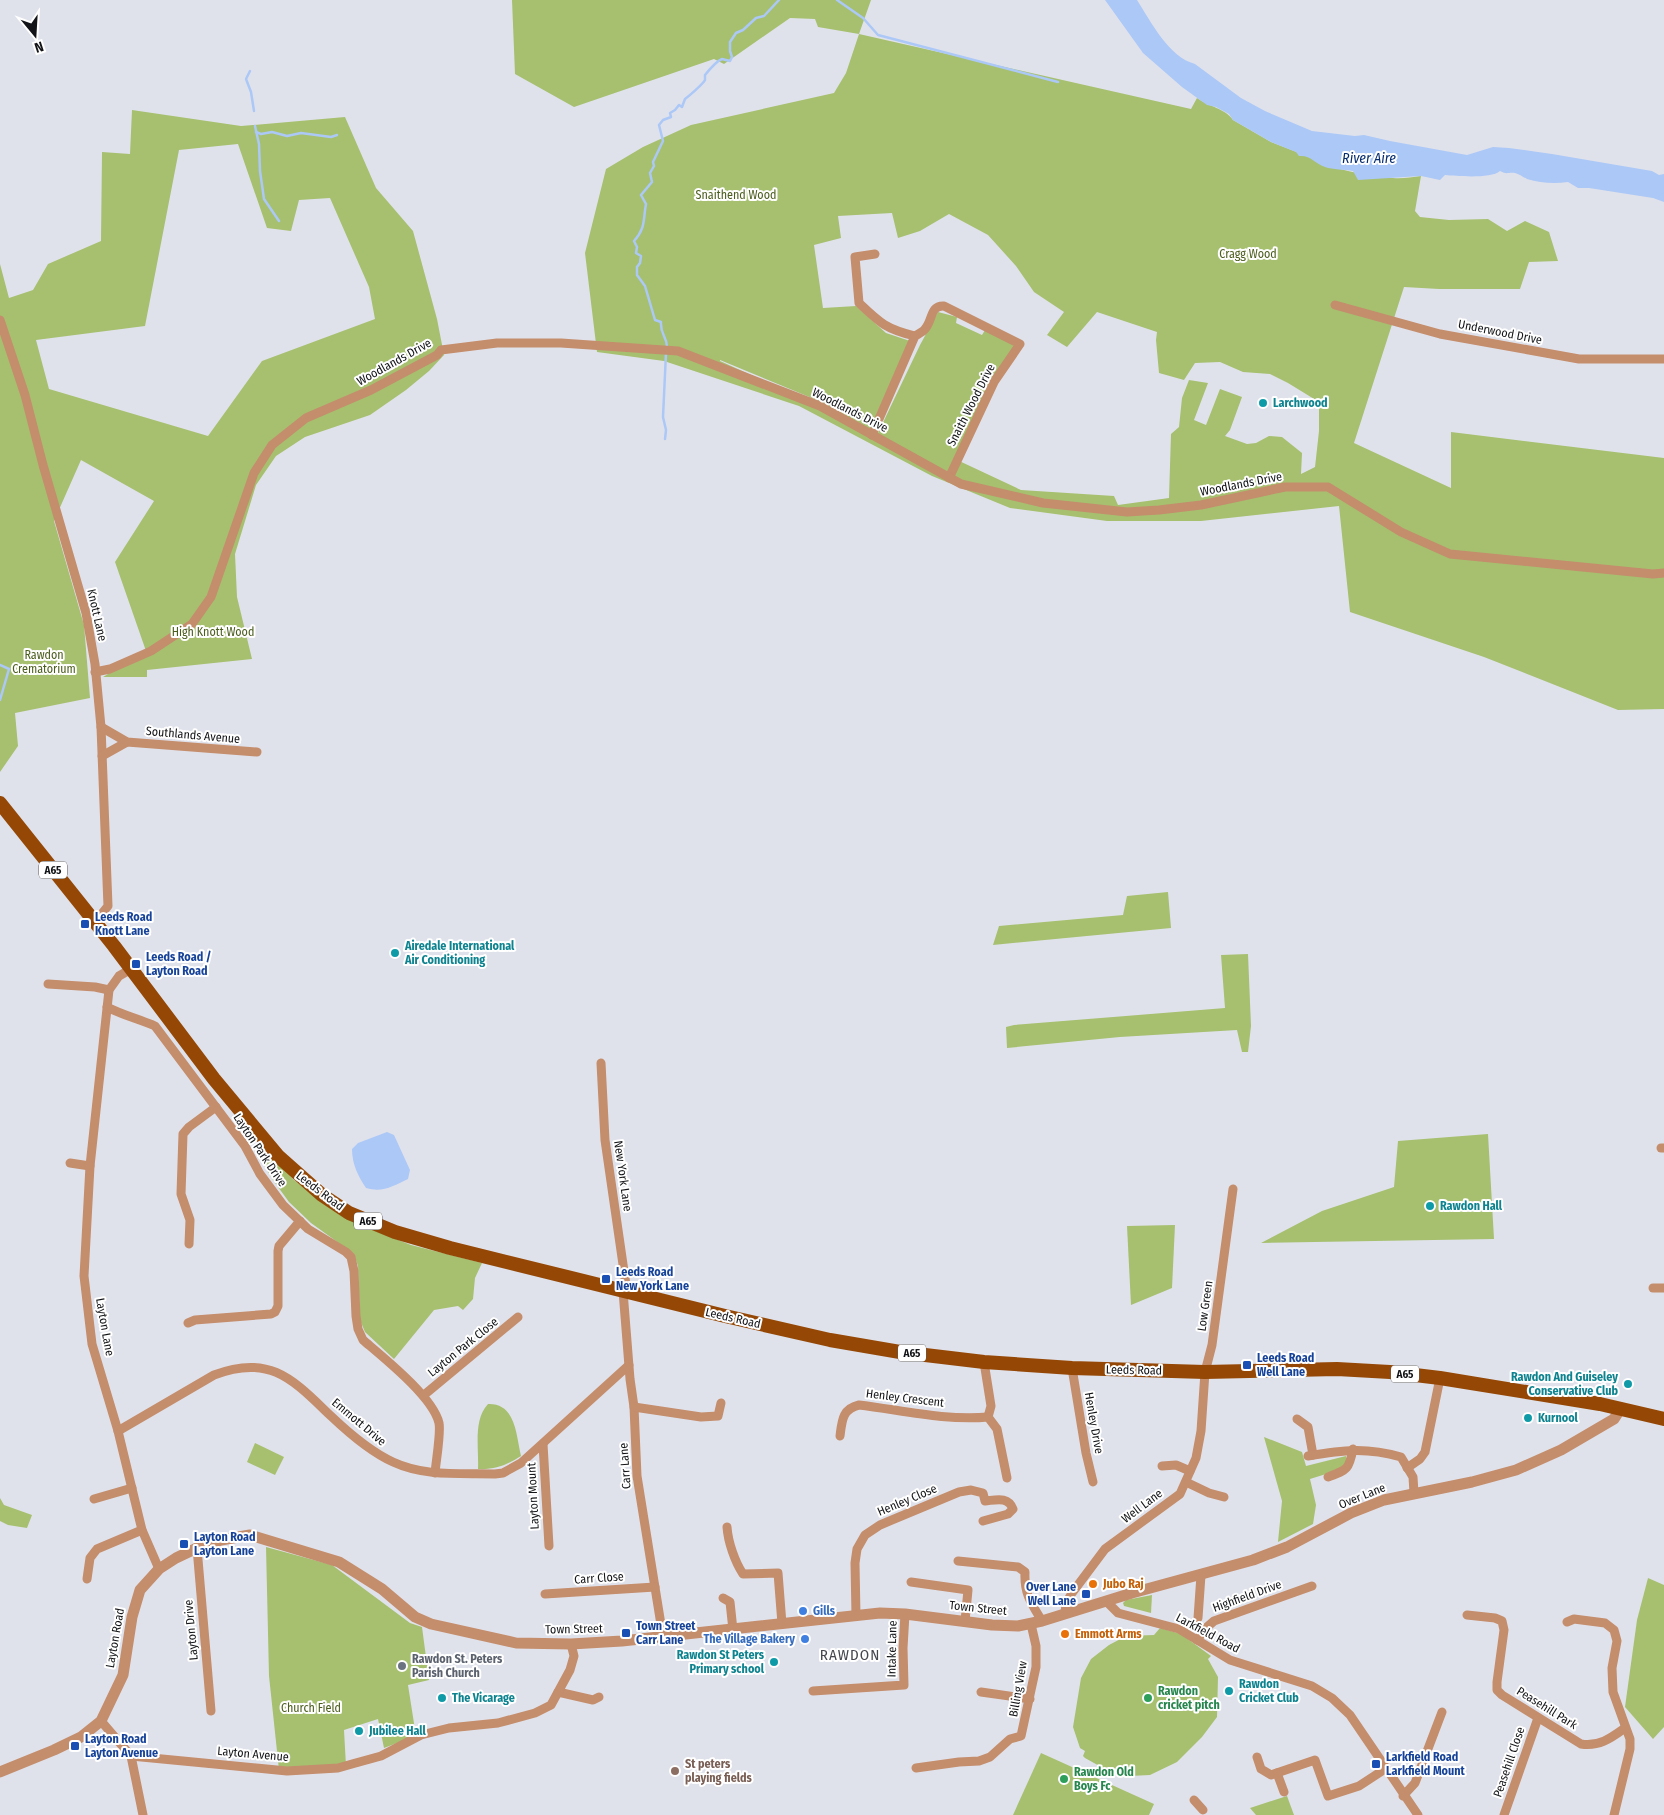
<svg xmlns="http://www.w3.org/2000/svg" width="1664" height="1815" font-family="'Fira Sans Condensed',sans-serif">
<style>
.green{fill:#a6c06f;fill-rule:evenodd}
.water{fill:#acc8f7}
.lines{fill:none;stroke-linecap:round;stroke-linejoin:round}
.stream{stroke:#acc8f7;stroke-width:2.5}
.minor{stroke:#c48d6c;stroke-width:9}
.tertiary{stroke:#c48d6c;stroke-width:11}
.primary{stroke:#954806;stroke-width:14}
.culture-dot{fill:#0f9aa8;stroke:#fff;stroke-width:2}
.transit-dot{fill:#1a4fb4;stroke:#fff;stroke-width:2}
.food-dot{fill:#e8710a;stroke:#fff;stroke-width:2}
.shop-dot{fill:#3f7fe0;stroke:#fff;stroke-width:2}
.worship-dot{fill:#6b7280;stroke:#fff;stroke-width:2}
.leisure-dot{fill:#2e9e5b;stroke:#fff;stroke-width:2}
.education-dot{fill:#8d6e63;stroke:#fff;stroke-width:2}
.labels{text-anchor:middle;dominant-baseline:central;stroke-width:4;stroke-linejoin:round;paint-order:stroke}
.shield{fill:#fff;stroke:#5a5a5d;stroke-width:1}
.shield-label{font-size:11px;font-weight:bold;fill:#131417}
.park-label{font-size:12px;fill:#4c5e1e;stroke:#fff}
.street-label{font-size:12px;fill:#131417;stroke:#fff}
.culture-label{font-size:12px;font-weight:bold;fill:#0d838f;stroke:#fff;text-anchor:start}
.transit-label{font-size:12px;font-weight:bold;fill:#164399;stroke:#fff;text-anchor:start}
.food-label{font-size:12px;font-weight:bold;fill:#c56008;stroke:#fff;text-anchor:start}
.shop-label{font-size:12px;font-weight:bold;fill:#366cbe;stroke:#fff;text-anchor:start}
.worship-label{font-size:12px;font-weight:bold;fill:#5b616d;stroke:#fff;text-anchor:start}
.leisure-label{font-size:12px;font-weight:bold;fill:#27864d;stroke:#fff;text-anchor:start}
.education-label{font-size:12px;font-weight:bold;fill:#785e54;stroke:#fff;text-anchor:start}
.water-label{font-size:14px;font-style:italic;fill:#062c6e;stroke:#fff}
.quarter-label{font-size:15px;letter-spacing:1px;fill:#45474e;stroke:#fff}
</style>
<rect width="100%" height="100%" fill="#e0e2eb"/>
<g class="green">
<path d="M512,0H871L859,34L1191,109L1197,98C1209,107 1225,108 1233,120L1271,142L1312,158C1324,168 1375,177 1393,178C1402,179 1412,177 1421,176L1415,211L1420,217L1449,220L1488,219L1507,231L1525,221L1549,232L1558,261L1529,262L1520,289H1439L1404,287L1354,443L1451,488V432L1664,458V709L1618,710L1484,657L1350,612L1339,506L1201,521H1107L1010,508L932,476L799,406L664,361L597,352L585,253L606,169L643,147L691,125L834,93L846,73L859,34L818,27L815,19L790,18L724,64L714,59L574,107L515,74ZM892,213L898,238L920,231L949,214L988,235L1016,266L1034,292L1064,312L1047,335L1067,347L1097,312L1157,332L1156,340L1159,373L1184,380L1195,363L1220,362L1243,372L1270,374L1288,383L1319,402V431L1315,467L1301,474L1302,453L1282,437L1269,436L1256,443L1247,444L1225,436L1230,430L1242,397L1220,389L1206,425L1194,420L1208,383L1189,380L1182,398L1179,427L1171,434L1169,498L1118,505L1114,496L1021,490L955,459L1014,349L1013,343L985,330L982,335L956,323L957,317L938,312L920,345L878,433L870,429L910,341L886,333L856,306L823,308L814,245L841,238L838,216ZM720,360L819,401L861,424L720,361Z"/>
<path d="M132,110L241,126L345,117L376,188L413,231L437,319L444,355L429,371L406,390L370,415L305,437L276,456L256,485L235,554L237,597L252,659L147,670V677H103L146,651L115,562L154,501L81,460L54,521L84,625L90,698L15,713L18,746L0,772V264L9,298L33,290L48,264L101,241L102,152L130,154ZM238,144L267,228L291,231L299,200L330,198L369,287L375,319L262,361L208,436L49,389L36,340L145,326L179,150Z"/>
<path d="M1168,892L1171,928L993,945L999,926L1123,915L1127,896Z"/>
<path d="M1248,954L1251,1026L1248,1052H1242L1237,1030L1120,1037L1007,1048L1006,1027L1014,1025L1225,1008L1221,955Z"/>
<path d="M1488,1134L1494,1239L1261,1243L1322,1211L1394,1187L1398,1141Z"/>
<path d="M265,1149L294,1180L332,1208L368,1228L411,1245L482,1263L475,1278L473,1299L463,1310L458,1306L434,1310L394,1359L365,1332L360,1320L358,1266L354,1254L311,1223L289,1202L273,1180L257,1154Z"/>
<path d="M1175,1225L1172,1288L1131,1305L1127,1226Z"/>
<path d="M488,1404C516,1403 516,1435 521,1456C507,1465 495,1470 478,1469C479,1448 473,1420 488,1404Z"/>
<path d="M1264,1437L1302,1452L1306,1466L1346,1456L1347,1463L1339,1470L1310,1479L1316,1505L1313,1524L1278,1542L1282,1501Z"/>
<path d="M255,1443L284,1457L275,1475L247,1462Z"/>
<path d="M0,1498L4,1505L32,1515L27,1528L8,1525L0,1521Z"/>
<path d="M266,1547L332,1565L410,1623L422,1627L429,1680L408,1685L416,1736L384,1748L378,1719L344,1730L346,1766L279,1770L269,1676Z"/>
<path d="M1648,1578L1664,1585V1727L1653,1739L1625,1707L1637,1620Z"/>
<path d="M1152,1595L1151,1613L1124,1606L1123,1603L1126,1600Z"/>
<path d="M1160,1628L1181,1634L1211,1656L1208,1659L1218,1677L1217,1717L1202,1737L1177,1762L1150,1775L1130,1776L1112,1773L1085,1758L1083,1756L1085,1751L1080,1748L1073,1727L1081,1678L1091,1659L1109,1645L1126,1636L1154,1635Z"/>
<path d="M1041,1753L1154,1804L1149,1815H1013Z"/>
<path d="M1287,1796L1294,1815H1256L1250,1808Z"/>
</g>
<g class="water">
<path d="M1105,0H1137C1151,22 1169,57 1195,64L1241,98L1265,111L1312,131L1355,136L1364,135L1390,141L1467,155L1493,147L1509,148L1552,154L1652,171L1659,175L1664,174V202L1653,198L1589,188H1578L1568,182C1554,184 1540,183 1527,179C1523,177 1519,174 1515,173C1508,172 1507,175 1500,171C1491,179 1457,176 1445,175L1440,180L1421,176L1358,180L1353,171C1344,169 1333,170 1325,167C1314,163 1311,155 1299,156L1296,152L1271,142L1233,120L1229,114L1216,107L1207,105L1182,87L1143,53Z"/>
<path d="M387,1132L394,1135L410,1170L408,1179C393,1186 383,1193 366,1188C358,1176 352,1164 352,1149L358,1143Z"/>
</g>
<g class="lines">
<g class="stream">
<path d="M837,0L863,18L878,35L1058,82"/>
<path d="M250,71L246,79L251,92L254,111"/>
<path d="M255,126L259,144L260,171L264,199L279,221"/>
<path d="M256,132L261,134L272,132L287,136L301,133L331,137L337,135"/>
<path d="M667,347C667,336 660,335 661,322L655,320L645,286L637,275V267L640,263L641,256L636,253L637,247L634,241C646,228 643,219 646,204L641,195L652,182L650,173L654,166L653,162L663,141L659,125L663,120L671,117L670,113L675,110L679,105L682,107L685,99C689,96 703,84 705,80V75C709,70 717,61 722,59L730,61L732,57L730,51V42L736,33L743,30L756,18L764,16L779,0"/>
<path d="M665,439L666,430L663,417L666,353"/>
<path d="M0,665L9,669L0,700"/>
</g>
<g class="minor">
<path d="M875,254L855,257L859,303C880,323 886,329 915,336"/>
<path d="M1335,305L1440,334L1579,359H1664"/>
<path d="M0,320L25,395L43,465L86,613L95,664L101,727L108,906L95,922"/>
<path d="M872,435L915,336C918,334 923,332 925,329C933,320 930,305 944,306L1020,344L994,382L949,478"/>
<path d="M95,672L110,669L151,651L192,624L211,597L254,473L272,445L306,418L371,390L437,355L441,350L497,343H561L678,351L820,406L961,484L1043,503L1127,512L1159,510L1201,505L1285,487H1328L1401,532L1450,554L1653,574L1664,573"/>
<path d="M101,727L127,742L257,752"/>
<path d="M102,756L127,742"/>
<path d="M131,969L119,976L109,990L90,1166L84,1276L92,1344L118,1431L142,1530L159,1569"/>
<path d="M48,984L95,987L109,990"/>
<path d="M107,1007C122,1015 139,1019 155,1026L245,1146L260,1174L283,1205L308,1229L346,1252L351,1257L354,1271L356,1316L358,1329L363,1340C384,1358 433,1397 439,1423C441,1433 436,1461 435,1473"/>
<path d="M601,1063L605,1140L627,1292"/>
<path d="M1661,1148H1664"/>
<path d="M70,1163L90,1166"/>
<path d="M189,1244L190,1220L181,1194L183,1134L189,1127L216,1107"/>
<path d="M1653,1288H1664"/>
<path d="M623,1291L630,1379L634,1407L637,1476L663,1637"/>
<path d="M188,1323L195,1320L271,1314L275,1312L278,1306V1251L279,1246L300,1221"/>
<path d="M984,1362L991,1406L988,1417L997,1429L1007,1478"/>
<path d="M1072,1368L1086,1453L1093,1482"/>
<path d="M424,1395L518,1317"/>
<path d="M634,1407L701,1417L718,1416L721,1403"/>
<path d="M1297,1419L1308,1427L1313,1455"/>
<path d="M118,1431L214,1375C271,1353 294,1381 332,1417C351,1435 371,1452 393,1462C425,1477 461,1473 495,1474L503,1473L521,1463L629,1365"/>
<path d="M840,1436C842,1421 842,1409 859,1405C901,1410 946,1421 988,1417"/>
<path d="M543,1444L549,1546"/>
<path d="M1308,1456C1343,1450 1366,1447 1401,1457L1413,1477L1414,1493"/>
<path d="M1162,1466L1176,1465L1190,1471"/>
<path d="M1407,1468L1420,1459L1425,1452L1440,1378"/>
<path d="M1328,1477C1347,1470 1349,1470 1353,1449"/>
<path d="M1186,1482L1209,1493L1224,1497"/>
<path d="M94,1499L132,1488"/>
<path d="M727,1527C728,1542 735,1562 743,1574L778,1573L782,1624"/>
<path d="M197,1548L211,1711"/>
<path d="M958,1561L1018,1567L1025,1572C1024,1594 1031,1603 1042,1621"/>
<path d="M87,1579L90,1558L97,1549L142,1530"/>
<path d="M911,1582L968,1590L965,1621"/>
<path d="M545,1594L655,1587"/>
<path d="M723,1598L730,1602L733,1630"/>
<path d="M1107,1602L1118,1613L1179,1629L1230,1660L1312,1686L1332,1698L1350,1715L1418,1815"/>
<path d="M1065,1614L1066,1603L1072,1593L1105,1549L1180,1494L1196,1458L1201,1431L1205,1372L1212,1345L1233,1189"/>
<path d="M1467,1615L1495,1618L1502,1621L1504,1630L1497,1682V1690L1502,1695L1581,1744C1599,1747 1611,1738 1625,1728"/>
<path d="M856,1616L855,1563L857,1549L865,1535L880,1525L959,1492L971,1490L983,1493L985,1501C996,1500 1008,1496 1013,1509L1008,1514L983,1521"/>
<path d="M1198,1618L1201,1575"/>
<path d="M1567,1622L1574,1619L1605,1623L1614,1630L1617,1641L1612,1668L1613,1692L1630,1739V1749L1614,1815"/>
<path d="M1197,1640L1206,1628L1214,1621L1312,1586"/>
<path d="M813,1691L904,1685L903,1648L905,1614"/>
<path d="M558,1692L593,1700L599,1697"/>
<path d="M981,1692L1030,1699"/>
<path d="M101,1721L131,1756L287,1771L338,1768L352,1764L381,1756L421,1735L449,1728L498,1723L535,1713L551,1705L570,1670L574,1656L571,1644"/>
<path d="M131,1756L143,1815"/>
<path d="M1257,1757L1261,1769L1271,1775L1315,1760L1328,1796L1359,1786L1385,1769"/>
<path d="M916,1768L959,1762L979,1761L990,1757L1010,1739L1021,1736L1036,1667V1646L1031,1624"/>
<path d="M1277,1773L1284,1792"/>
<path d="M1403,1796L1415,1783L1442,1712"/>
<path d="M1194,1800L1203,1810"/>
<path d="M1504,1815L1538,1718"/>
</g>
<path class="tertiary" d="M0,1772L54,1750L81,1737L101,1721L123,1675L132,1617L140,1590L159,1569L176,1558L197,1548L221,1540L250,1535L339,1562L382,1589L415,1617L431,1624L516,1643L571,1644L622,1641L880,1613L905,1614L992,1625L1018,1626L1042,1621L1132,1593L1253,1560L1287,1547L1351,1513L1384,1500L1472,1482L1516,1470L1561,1450L1614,1419L1621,1408"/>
<path class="primary" d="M0,803L114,946L214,1079L278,1156L322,1195L349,1213L395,1232L450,1248L725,1316L830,1340L900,1352L984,1362L1072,1368L1205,1372L1337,1369L1390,1372L1440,1378L1600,1404L1664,1419"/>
</g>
<g class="culture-dot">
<circle cx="1263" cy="403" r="5"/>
<circle cx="395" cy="953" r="5"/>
<circle cx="1430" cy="1206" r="5"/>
<circle cx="1628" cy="1384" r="5"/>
<circle cx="1528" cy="1418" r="5"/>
<circle cx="774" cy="1662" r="5"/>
<circle cx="1229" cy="1691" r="5"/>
<circle cx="442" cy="1698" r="5"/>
<circle cx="359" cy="1731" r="5"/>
</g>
<g class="transit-dot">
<rect x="80" y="919" width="10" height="10" rx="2.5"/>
<rect x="131" y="959" width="10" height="10" rx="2.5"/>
<rect x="601" y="1274" width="10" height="10" rx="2.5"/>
<rect x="1242" y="1360" width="10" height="10" rx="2.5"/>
<rect x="179" y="1539" width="10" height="10" rx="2.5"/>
<rect x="1081" y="1589" width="10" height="10" rx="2.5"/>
<rect x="621" y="1628" width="10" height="10" rx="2.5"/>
<rect x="70" y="1741" width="10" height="10" rx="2.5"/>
<rect x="1371" y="1759" width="10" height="10" rx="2.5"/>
</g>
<g class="food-dot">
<circle cx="1093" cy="1584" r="5"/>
<circle cx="1065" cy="1634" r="5"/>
</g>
<g class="shop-dot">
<circle cx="803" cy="1611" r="5"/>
<circle cx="805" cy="1639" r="5"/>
</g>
<circle class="worship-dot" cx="402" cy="1666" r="5"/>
<g class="leisure-dot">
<circle cx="1148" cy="1698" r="5"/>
<circle cx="1064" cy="1779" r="5"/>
</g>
<circle class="education-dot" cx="675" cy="1771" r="5"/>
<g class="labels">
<g class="shield">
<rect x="39" y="861.5" width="28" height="17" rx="4"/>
<rect x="354" y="1212.5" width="28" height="17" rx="4"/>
<rect x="898" y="1344.5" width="28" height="17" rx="4"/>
<rect x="1391" y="1365.5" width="28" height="17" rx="4"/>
</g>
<g class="shield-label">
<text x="53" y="870">A65</text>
<text x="368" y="1221">A65</text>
<text x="912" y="1353">A65</text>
<text x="1405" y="1374">A65</text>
</g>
<g class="park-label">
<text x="736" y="195">Snaithend Wood</text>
<text x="1248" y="254">Cragg Wood</text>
<text x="213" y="632">High Knott Wood</text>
<text x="44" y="655">Rawdon<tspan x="44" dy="14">Crematorium</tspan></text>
<text x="311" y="1708">Church Field</text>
</g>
<g class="street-label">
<text transform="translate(1500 332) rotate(11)">Underwood Drive</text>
<text transform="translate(394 362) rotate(-29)">Woodlands Drive</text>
<text transform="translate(971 405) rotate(-63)">Snaith Wood Drive</text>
<text transform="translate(850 410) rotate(27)">Woodlands Drive</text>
<text transform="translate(1241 484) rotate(-11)">Woodlands Drive</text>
<text transform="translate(97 615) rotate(77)">Knott Lane</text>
<text transform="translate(193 735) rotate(5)">Southlands Avenue</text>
<text transform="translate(260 1150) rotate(56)">Layton Park Drive</text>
<text transform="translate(623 1176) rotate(82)">New York Lane</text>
<text transform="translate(320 1191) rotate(37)">Leeds Road</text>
<text transform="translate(1205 1306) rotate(-82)">Low Green</text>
<text transform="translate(733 1318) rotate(13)">Leeds Road</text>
<text transform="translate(105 1327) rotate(80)">Layton Lane</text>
<text transform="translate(463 1347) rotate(-39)">Layton Park Close</text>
<text transform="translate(1134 1370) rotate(1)">Leeds Road</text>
<text transform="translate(905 1398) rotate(7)">Henley Crescent</text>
<text transform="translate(359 1422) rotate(40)">Emmott Drive</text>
<text transform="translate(1094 1423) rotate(80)">Henley Drive</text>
<text transform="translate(625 1466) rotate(-94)">Carr Lane</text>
<text transform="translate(533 1496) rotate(-93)">Layton Mount</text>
<text transform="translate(1362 1496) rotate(-22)">Over Lane</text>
<text transform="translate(907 1500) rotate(-23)">Henley Close</text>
<text transform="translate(1142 1506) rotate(-37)">Well Lane</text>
<text transform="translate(599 1578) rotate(-4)">Carr Close</text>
<text transform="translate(1247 1596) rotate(-20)">Highfield Drive</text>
<text transform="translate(978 1608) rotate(6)">Town Street</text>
<text transform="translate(574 1629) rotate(-1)">Town Street</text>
<text transform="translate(191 1630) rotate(-95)">Layton Drive</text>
<text transform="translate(1208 1633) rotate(28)">Larkfield Road</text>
<text transform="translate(115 1638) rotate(-80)">Layton Road</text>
<text transform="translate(892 1649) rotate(-89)">Intake Lane</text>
<text transform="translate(1018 1689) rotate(-80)">Billing View</text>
<text transform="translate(1547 1708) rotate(32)">Peasehill Park</text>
<text transform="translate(253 1754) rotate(5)">Layton Avenue</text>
<text transform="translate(1509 1762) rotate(-71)">Peasehill Close</text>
</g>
<g class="culture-label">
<text x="1273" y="403">Larchwood</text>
<text x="405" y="946">Airedale International<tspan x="405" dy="14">Air Conditioning</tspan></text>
<text x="1440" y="1206">Rawdon Hall</text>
<text x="1618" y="1377" text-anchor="end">Rawdon And Guiseley<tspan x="1618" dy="14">Conservative Club</tspan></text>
<text x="1538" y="1418">Kurnool</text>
<text x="764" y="1655" text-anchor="end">Rawdon St Peters<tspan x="764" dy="14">Primary school</tspan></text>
<text x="1239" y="1684">Rawdon<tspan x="1239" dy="14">Cricket Club</tspan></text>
<text x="452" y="1698">The Vicarage</text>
<text x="369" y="1731">Jubilee Hall</text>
</g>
<g class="transit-label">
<text x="95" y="917">Leeds Road<tspan x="95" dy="14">Knott Lane</tspan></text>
<text x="146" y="957">Leeds Road /<tspan x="146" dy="14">Layton Road</tspan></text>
<text x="616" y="1272">Leeds Road<tspan x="616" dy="14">New York Lane</tspan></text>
<text x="1257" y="1358">Leeds Road<tspan x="1257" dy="14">Well Lane</tspan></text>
<text x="194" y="1537">Layton Road<tspan x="194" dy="14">Layton Lane</tspan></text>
<text x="1076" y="1587" text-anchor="end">Over Lane<tspan x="1076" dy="14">Well Lane</tspan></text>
<text x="636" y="1626">Town Street<tspan x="636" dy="14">Carr Lane</tspan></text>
<text x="85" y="1739">Layton Road<tspan x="85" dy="14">Layton Avenue</tspan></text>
<text x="1386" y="1757">Larkfield Road<tspan x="1386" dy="14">Larkfield Mount</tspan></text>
</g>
<g class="food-label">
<text x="1103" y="1584">Jubo Raj</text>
<text x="1075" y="1634">Emmott Arms</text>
</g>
<g class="shop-label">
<text x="813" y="1611">Gills</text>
<text x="795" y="1639" text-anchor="end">The Village Bakery</text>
</g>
<g class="worship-label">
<text x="412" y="1659">Rawdon St. Peters<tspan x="412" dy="14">Parish Church</tspan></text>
</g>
<g class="leisure-label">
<text x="1158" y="1691">Rawdon<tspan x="1158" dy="14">cricket pitch</tspan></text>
<text x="1074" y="1772">Rawdon Old<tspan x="1074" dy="14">Boys Fc</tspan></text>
</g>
<g class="education-label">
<text x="685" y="1764">St peters<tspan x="685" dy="14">playing fields</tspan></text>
</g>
<g class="water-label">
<text x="1369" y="158">River Aire</text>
</g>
<g class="quarter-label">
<text x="850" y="1655">RAWDON</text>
</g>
</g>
<g transform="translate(35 35) rotate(162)" stroke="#ffffff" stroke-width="4" paint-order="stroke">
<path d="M0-4L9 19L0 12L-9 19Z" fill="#131417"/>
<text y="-8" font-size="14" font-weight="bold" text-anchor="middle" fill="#131417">N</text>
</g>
</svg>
